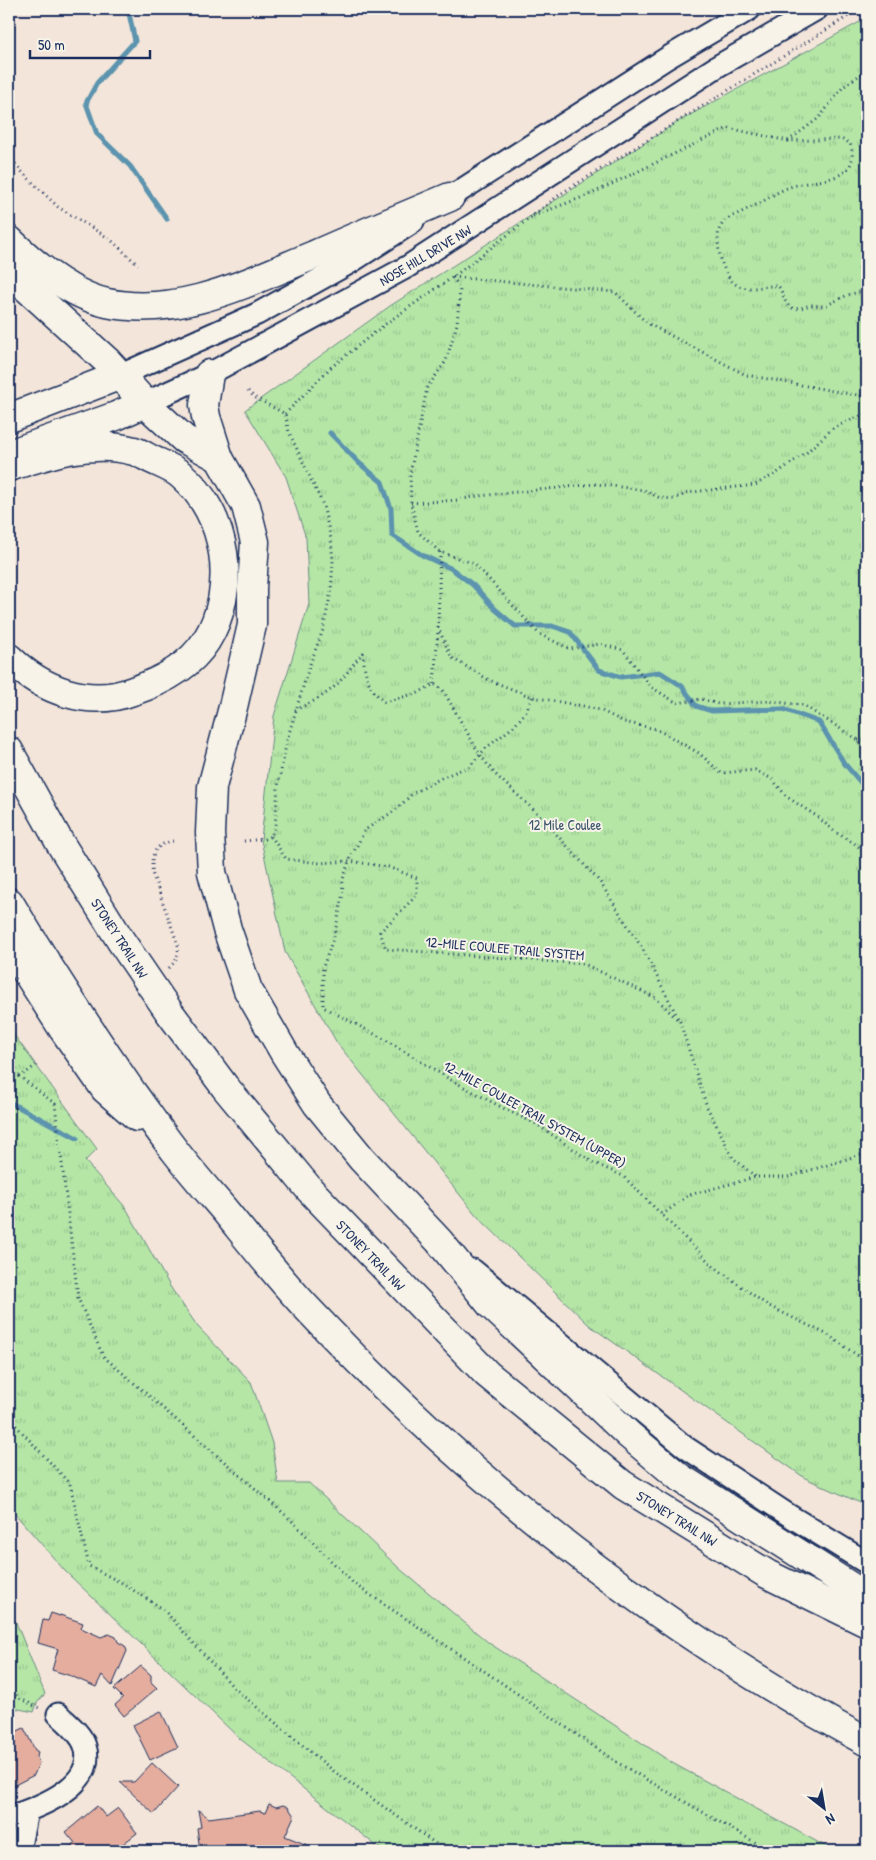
<svg xmlns="http://www.w3.org/2000/svg" width="876" height="1860" font-family="'Patrick Hand',sans-serif">
<style>
.park{fill:url(#park-tufts);stroke:#688a82}
.lines{fill:none;stroke-linecap:round;stroke-linejoin:round}
.stream{stroke:#5b93ae;stroke-width:5}
.building{fill:#e5ad9e;stroke:#1b2f5e}
.minor-casing{stroke:#1b2f5e;stroke-width:25}
.major-casing{stroke:#1b2f5e;stroke-width:31}
.highway-casing{stroke:#1b2f5e;stroke-width:31}
.path{stroke:#1b2f5e;stroke-width:3;stroke-dasharray:1 4;stroke-linecap:butt}
.minor{stroke:#f7f3e8;stroke-width:21}
.major{stroke:#f7f3e8;stroke-width:28}
.highway{stroke:#f7f3e8;stroke-width:28}
.labels{text-anchor:middle;dominant-baseline:central;stroke-width:4;stroke-linejoin:round;paint-order:stroke}
.street-label{font-size:14px;fill:#1b2f5e;stroke:#f7f3e8}
.park-label{font-size:14px;fill:#3a546c;stroke:#f7f3e8}
</style>
<defs>
<pattern id="park-tufts" width="24" height="20" patternUnits="userSpaceOnUse" patternTransform="scale(1.25)"><rect width="24" height="20" fill="#b5e6a6"/><path d="M3 7l-1-3M5 7V3M7 7l1-3M15 17l-1-3M17 17v-4M19 17l1-3" fill="none" stroke="#9bc691"/></pattern>
</defs>
<rect width="100%" height="100%" fill="#f3e5d9"/>
<filter id="ink" filterUnits="userSpaceOnUse"><feTurbulence type="fractalNoise" baseFrequency=".02" numOctaves="2"/><feDisplacementMap in="SourceGraphic" scale="10" xChannelSelector="R" yChannelSelector="G"/><feConvolveMatrix kernelMatrix="1 2 1 2 8 2 1 2 1" color-interpolation-filters="sRGB"/></filter>
<g filter="url(#ink)">
<g class="park">
<path d="M867,18V1506L805,1478L589,1325L477,1216L337,1043L285,952L261,840L274,716L309,604L306,538L286,477L245,410L390,306L679,121Z"/>
<path d="M9,1028L97,1149L85,1161L126,1208L171,1288L198,1327L251,1382L272,1443L278,1483H309L400,1569L489,1643L674,1764L834,1851H383L239,1738L65,1571L9,1507Z"/>
<path d="M9,1617L15,1620L45,1694L37,1703L34,1712L14,1708L9,1711Z"/>
</g>
<g class="lines">
<g class="stream">
<path d="M128,9L135,41L97,83L86,103L97,134L130,166L167,219"/>
<path d="M330,433L359,463L382,482L391,509L392,535L422,555L452,569L473,585L495,609L515,626H552L570,632L599,670L621,677L660,672L682,686L696,706L712,711L783,709L819,722L844,763L867,790"/>
<path d="M9,1102L77,1138"/>
</g>
</g>
<g class="building">
<path d="M51,1613L60,1616V1615L83,1623L81,1628L101,1637L109,1634L116,1637L118,1642L125,1646L127,1651L112,1686L102,1675L96,1687L71,1676L52,1670L58,1649L38,1643L43,1620L48,1621Z"/>
<path d="M141,1666L151,1675V1682L157,1688L124,1716L115,1705L123,1698L114,1689Z"/>
<path d="M161,1711L178,1747L150,1760L133,1725Z"/>
<path d="M24,1728L35,1750L38,1752L37,1757L39,1763L34,1775L13,1786L9,1777V1735Z"/>
<path d="M152,1763L178,1787L154,1814L120,1782H134Z"/>
<path d="M269,1804L276,1807L283,1805L288,1807L294,1816L285,1836L322,1851H200L197,1828L201,1827L198,1810L209,1818L260,1811L265,1813Z"/>
<path d="M97,1806L106,1817L118,1808L137,1833L114,1851H64L75,1843L66,1832Z"/>
</g>
<g class="lines">
<g class="minor-casing">
<g id="minor">
<path d="M438,205L667,58L750,9"/>
<path d="M121,375L257,314L351,262L413,222"/>
<path d="M145,403L209,374L407,267L718,66L817,9"/>
<path d="M473,1270L685,1447L790,1516L867,1563"/>
<path d="M9,1817C37,1808 98,1786 85,1746C81,1733 67,1723 58,1714"/>
<path d="M19,1851L27,1811"/>
</g>
</g>
<g class="major-casing">
<g id="major">
<path d="M9,418L121,375"/>
<path d="M9,454L116,416L145,403"/>
</g>
</g>
<g class="highway-casing">
<g id="highway">
<path d="M9,240C35,265 70,295 107,303C180,318 248,282 314,255C359,235 405,216 450,197"/>
<path d="M9,272L107,361L145,403L184,439L219,458"/>
<path d="M209,374L204,405L206,417L219,458L246,506L255,542L252,588V625L233,707L212,787L210,833L212,872L227,929L248,990L285,1054L317,1104L362,1159L439,1241L491,1305L629,1435L679,1477L867,1597"/>
<path d="M9,467C48,454 92,439 134,451C141,453 148,458 155,461C164,465 174,469 181,475C228,514 238,590 206,641C190,666 160,682 133,691C88,708 42,690 9,658"/>
<path d="M9,751L60,843L121,941L170,1013L225,1087L310,1190L487,1374L623,1485L767,1574L867,1623"/>
<path d="M9,902C48,967 89,1030 132,1092C146,1111 160,1132 175,1151C191,1172 209,1192 226,1212C252,1244 277,1276 305,1306C468,1480 657,1628 867,1742"/>
<path d="M9,945L61,1026L105,1089L137,1117"/>
</g>
</g>
<g class="path">
<path d="M788,141L819,118L843,87L867,70"/>
<path d="M9,156L23,173L58,207L110,239L138,265"/>
<path d="M533,216L591,194L728,128L788,141L841,139L850,143C864,185 811,178 787,188C777,192 769,198 760,203C748,209 737,214 725,220C723,223 720,227 719,230C715,245 723,280 739,286C753,291 764,285 778,286C783,291 783,301 789,306C796,312 804,306 811,305C817,305 821,307 827,305C843,297 849,293 867,291"/>
<path d="M453,277L460,289L457,324L446,361L427,388L410,474L411,503L418,532L440,552L475,564L539,634L570,649L600,644L623,650L651,687L677,703L702,699L718,704L769,701L803,705L858,740L867,751"/>
<path d="M453,277L615,292L647,323L746,375L867,397"/>
<path d="M285,414L330,368L388,322L453,277L562,193L860,9"/>
<path d="M411,503L458,500L478,496L596,484L644,490L660,498L674,499L688,493L701,491L755,485L777,473L807,452L833,428L867,413"/>
<path d="M440,552L438,628L452,658L489,680L532,697L583,706L600,710L624,722L656,729L699,753L721,773L755,770L772,779L787,797L818,817L835,832L854,843L867,854"/>
<path d="M434,684L438,630"/>
<path d="M532,697L526,712L513,727L486,748L470,766L443,777L412,794L397,809L365,830L349,861L343,879L342,901L334,936L323,967V1007L386,1040L451,1080L503,1108L538,1125L592,1162L623,1176L712,1265L767,1305L828,1335L867,1362"/>
<path d="M295,710C311,703 329,694 341,680C349,671 355,661 363,653C365,675 367,687 384,702L418,693L434,684L443,690L480,755L495,774L536,812L600,882L645,953L678,1018"/>
<path d="M858,740H867"/>
<path d="M271,836L286,859L320,863L349,861L388,867L417,878V895L380,932L386,949L584,964L656,998L680,1022L707,1107L733,1158L756,1177"/>
<path d="M244,841L264,839L271,836L275,827L278,786L287,740L310,664L323,630L331,592L333,561L331,539L323,505L289,432L285,414L254,397L246,389"/>
<path d="M169,968C177,960 179,956 178,945L153,875C150,856 153,845 173,841"/>
<path d="M9,1074C19,1080 27,1072 36,1065"/>
<path d="M19,1076L55,1104L78,1298L103,1356L290,1519L354,1584L496,1679L618,1763L770,1851"/>
<path d="M662,1215L689,1195L756,1177H788L867,1153"/>
<path d="M9,1418L70,1484L89,1566L122,1583L163,1609L235,1689L336,1773L446,1851"/>
<path d="M9,1688L19,1698L41,1709"/>
</g>
<use href="#minor" class="minor"/>
<use href="#major" class="major"/>
<use href="#highway" class="highway"/>
</g>
</g>
<g class="labels">
<g class="street-label">
<text transform="translate(425 255) rotate(-31)">NOSE HILL DRIVE NW</text>
<text transform="translate(120 938) rotate(57)">STONEY TRAIL NW</text>
<text transform="translate(505 948) rotate(5)">12-MILE COULEE TRAIL SYSTEM</text>
<text transform="translate(535 1114) rotate(29)">12-MILE COULEE TRAIL SYSTEM (UPPER)</text>
<text transform="translate(371 1255) rotate(46)">STONEY TRAIL NW</text>
<text transform="translate(677 1518) rotate(32)">STONEY TRAIL NW</text>
</g>
<g class="park-label">
<text x="565" y="824">12 Mile Coulee</text>
</g>
</g>
<rect width="876" height="1860" fill="none" stroke="#f7f3e8" stroke-width="30"/>
<rect x="15" y="15" width="846" height="1830" fill="none" stroke="#1b2f5e" stroke-width="2" filter="url(#ink)"/>
<g transform="translate(824 1808) rotate(149)" stroke="#f7f3e8" stroke-width="4" paint-order="stroke">
<path d="M0-4L9 19L0 12L-9 19Z" fill="#1b2f5e"/>
<text y="-8" font-size="14" font-weight="bold" text-anchor="middle" fill="#1b2f5e">N</text>
</g>
<path d="M30 50v8h120v-8" fill="none" stroke="#1b2f5e" stroke-width="2.5"/>
<text x="38" y="50" font-size="15" fill="#1b2f5e" stroke="#f7f3e8" stroke-width="4" paint-order="stroke">50 m</text>
</svg>
